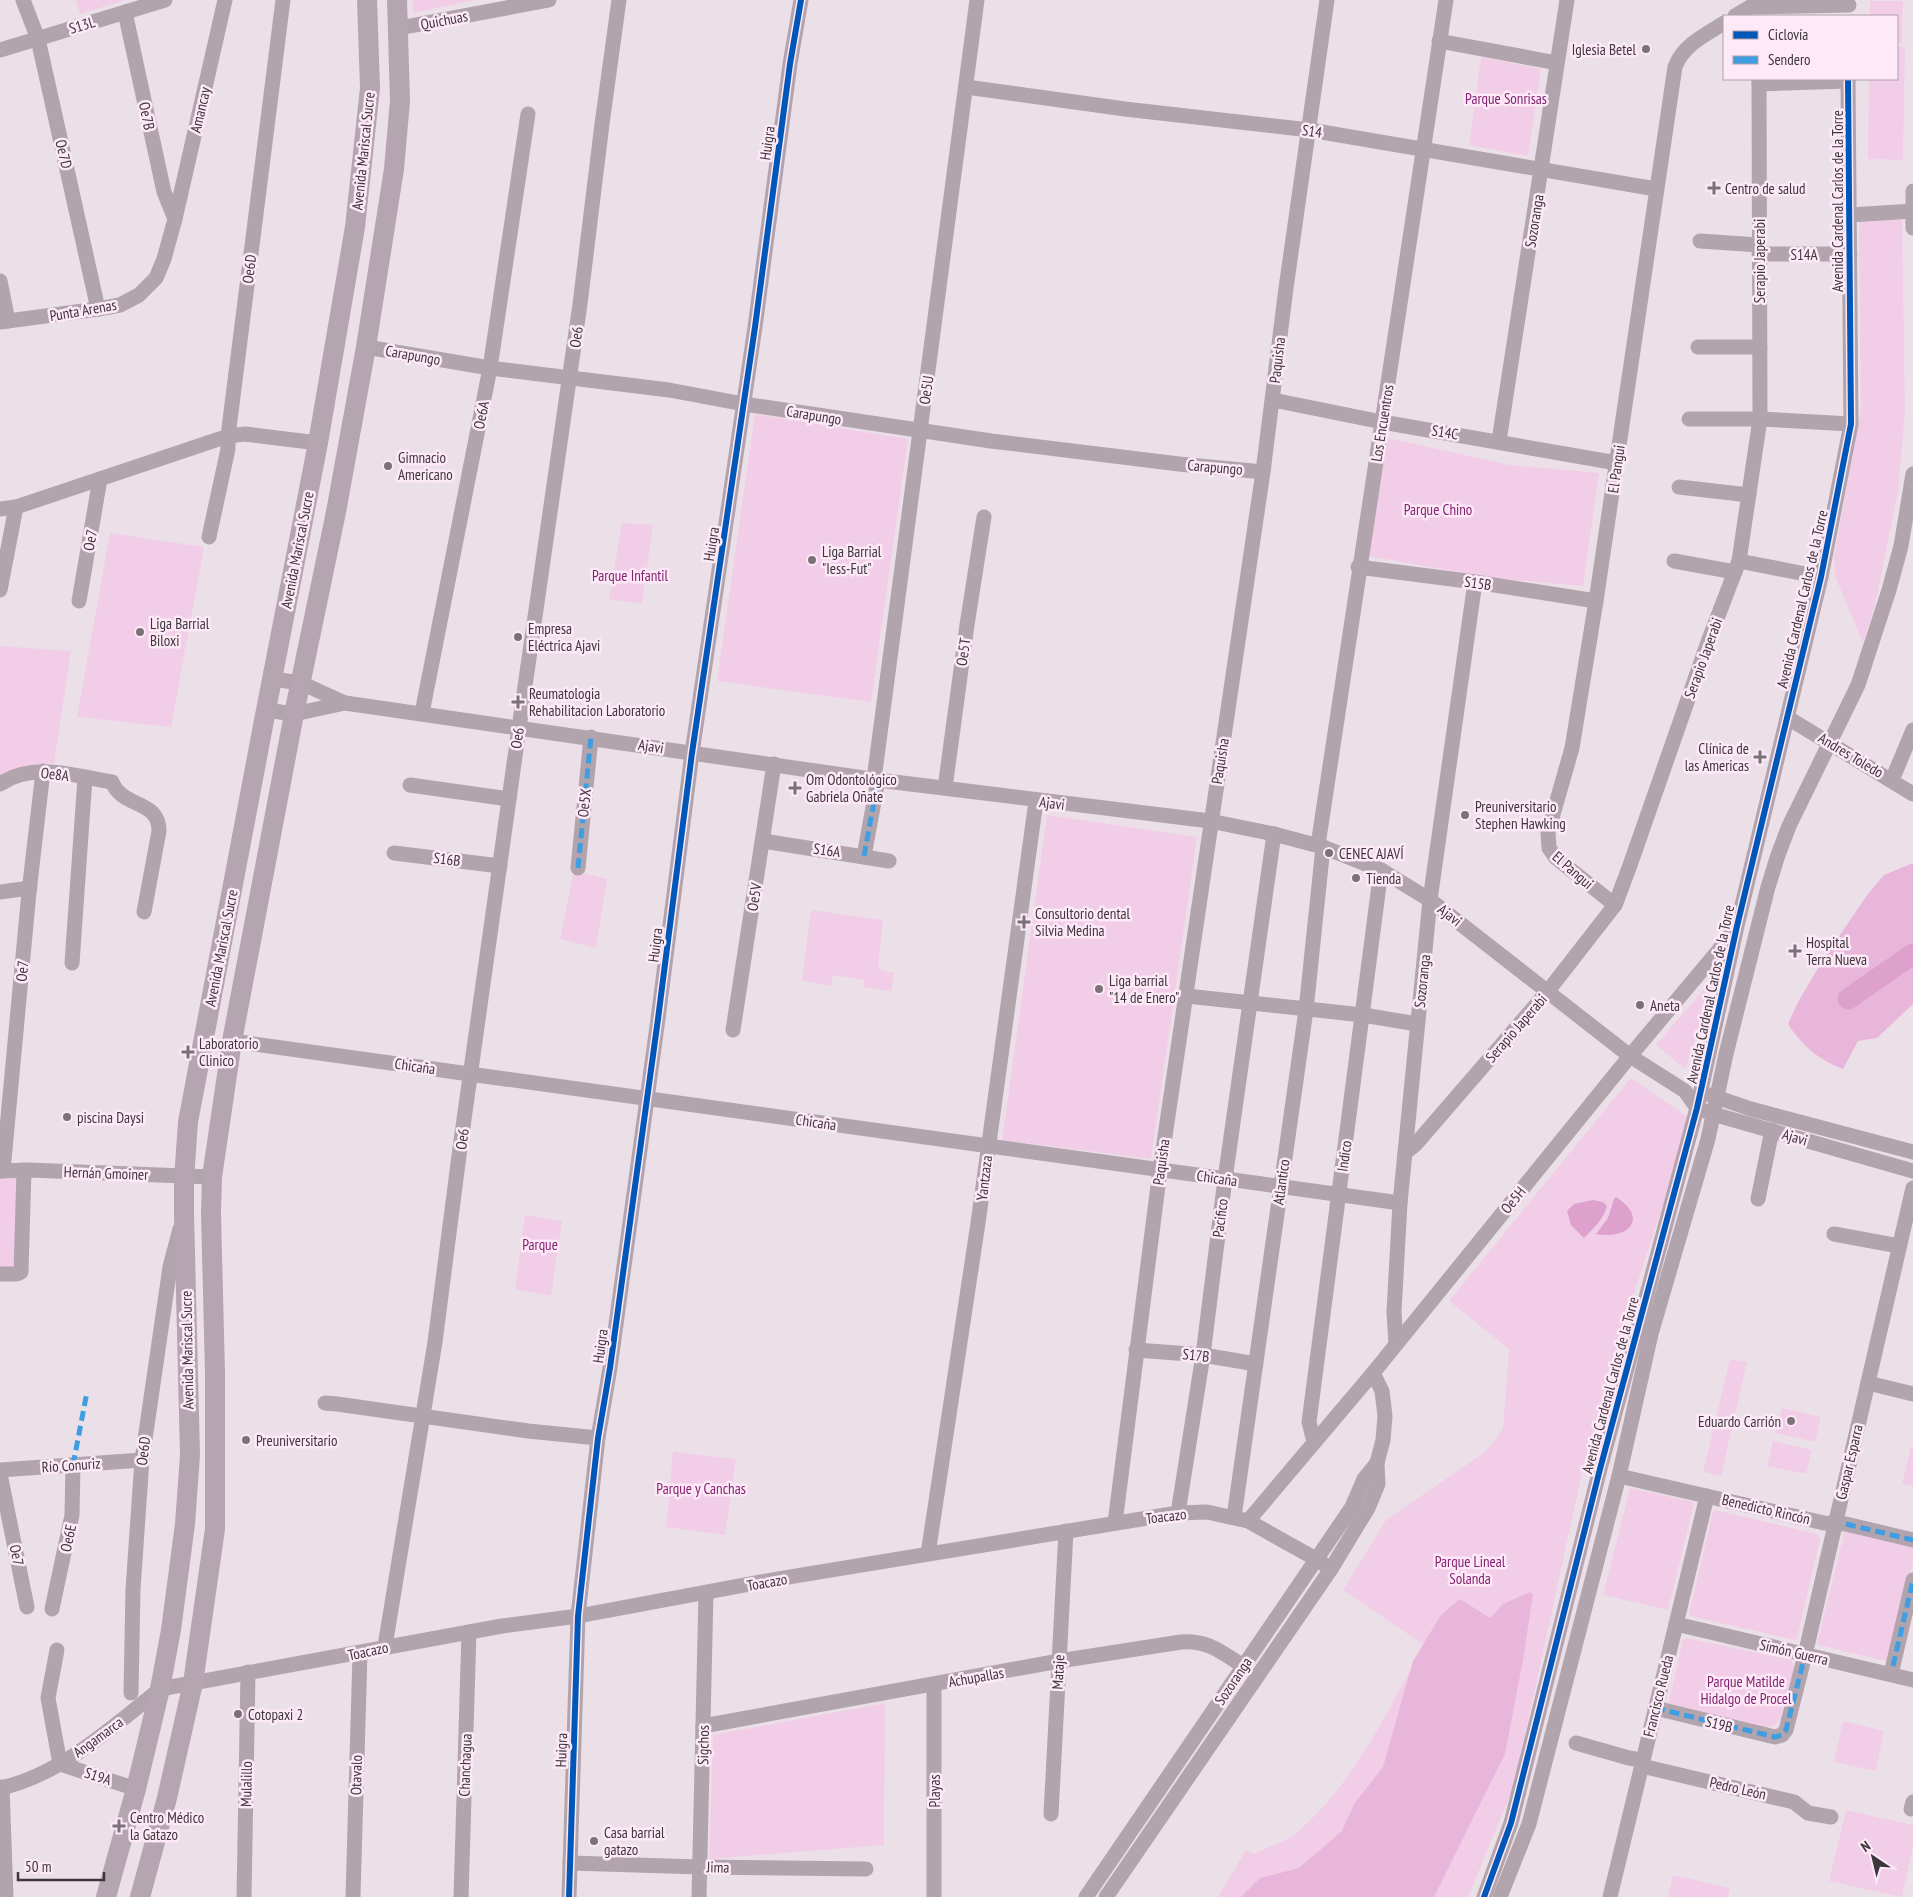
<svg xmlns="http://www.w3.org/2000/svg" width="1913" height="1897" font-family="'PT Sans Narrow',sans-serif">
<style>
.green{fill:#f2cde7}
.forest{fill:#e9b6db}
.water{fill:#dea0cd}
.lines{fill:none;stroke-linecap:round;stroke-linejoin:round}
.river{stroke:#dea0cd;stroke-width:21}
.minor{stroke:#b1a4ad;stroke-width:15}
.major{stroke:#b5a5b1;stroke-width:20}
.quiet{stroke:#3f9ee2;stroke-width:5;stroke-dasharray:10 5;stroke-linecap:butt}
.cycleway-casing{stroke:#fde9f7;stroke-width:9}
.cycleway{stroke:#0057b8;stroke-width:6}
.poi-dot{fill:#7a7278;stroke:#fde9f7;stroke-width:2}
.labels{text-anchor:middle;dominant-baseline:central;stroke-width:5;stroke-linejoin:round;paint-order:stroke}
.street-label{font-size:15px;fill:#3d363b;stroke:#fde9f7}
.poi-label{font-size:15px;fill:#3d363b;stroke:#fde9f7;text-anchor:start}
.park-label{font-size:15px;fill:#842371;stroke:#fde9f7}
</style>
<rect width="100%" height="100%" fill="#ece0e8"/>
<g class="green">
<path d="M76,0H125L80,14Z"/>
<path d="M413,0H475L413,13Z"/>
<path d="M1870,1H1903L1902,43H1897V16H1870Z"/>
<path d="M1897,47H1905L1903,160L1868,159L1869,79H1897Z"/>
<path d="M1481,57L1541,69L1528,156L1469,145Z"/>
<path d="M1902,216L1905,410L1898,492L1875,604L1863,643L1835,576L1834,558L1861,408L1859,220Z"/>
<path d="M755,414L908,439L871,702L717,681Z"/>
<path d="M1388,438L1510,465L1599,473L1583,586L1492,578L1368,556Z"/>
<path d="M622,523L653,525L642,604L609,599Z"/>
<path d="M110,533L204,547L171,727L77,717Z"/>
<path d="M0,646L71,651L54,763C33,765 17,766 0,779Z"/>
<path d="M1047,815L1197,837L1151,1159L1002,1140Z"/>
<path d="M574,871L607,879L596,948L560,939Z"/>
<path d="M811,910L883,920L878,969L894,973L891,991L864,987V980L833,975L831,986L802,980Z"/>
<path d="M1718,973L1685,1069L1656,1045Z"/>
<path d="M1631,1078L1691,1119L1636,1287L1584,1463L1514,1786L1468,1897H1218L1246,1850L1253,1854C1266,1848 1283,1843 1295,1834C1353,1786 1388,1710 1424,1645L1343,1590L1386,1520L1485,1452L1503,1429L1509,1349L1449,1301Z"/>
<path d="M0,1177L20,1178L18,1272H0Z"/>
<path d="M525,1215L562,1221L551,1296L515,1289Z"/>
<path d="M1730,1359L1747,1362L1721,1476L1703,1472Z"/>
<path d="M1782,1408L1821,1417L1815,1442L1776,1433Z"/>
<path d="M1773,1441L1812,1450L1806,1474L1767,1466Z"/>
<path d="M1911,1446H1913V1486L1902,1484Z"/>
<path d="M673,1452L736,1459L725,1535L666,1527Z"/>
<path d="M1630,1488L1693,1502L1694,1504L1668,1610L1603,1595Z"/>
<path d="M1715,1510L1817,1534L1820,1538L1797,1639L1794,1640L1691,1616L1689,1614L1713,1511Z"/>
<path d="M1845,1530L1913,1545V1562L1889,1662L1818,1645L1817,1643Z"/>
<path d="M1687,1638L1791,1660L1795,1667L1780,1719L1777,1724L1768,1728L1668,1705L1683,1640Z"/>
<path d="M885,1703L884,1845L709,1859L713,1735Z"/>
<path d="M1843,1721L1884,1731L1876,1771L1834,1762Z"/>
<path d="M1846,1810L1913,1825V1847L1902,1897L1829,1881Z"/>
<path d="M1673,1875L1730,1888L1728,1897H1668Z"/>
</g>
<g class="forest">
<path d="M1913,863V1004L1877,1038L1858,1041L1843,1069C1818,1059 1803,1047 1788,1024L1798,1002L1824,958L1868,894L1884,875Z"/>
<path d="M1530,1592L1533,1594L1523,1660L1505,1754L1434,1897H1241L1260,1878L1299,1868L1342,1831L1354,1804L1383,1767L1413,1661L1441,1615L1460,1599L1490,1618L1503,1604Z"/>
</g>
<g class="water">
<path d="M1616,1197C1649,1218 1629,1240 1596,1234L1608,1218L1614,1199Z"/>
<path d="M1593,1200L1603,1202L1607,1206C1603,1220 1594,1228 1584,1238L1571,1225L1567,1211L1574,1204Z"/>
</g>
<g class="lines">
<path class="river" d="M1848,999L1913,954"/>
<g class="minor">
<path d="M23,0L38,39L98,309"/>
<path d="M125,12L164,192L175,219"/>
<path d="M1735,16L1750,7L1849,5"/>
<path d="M399,28L549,0"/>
<path d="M1439,41L1557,63"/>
<path d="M0,50L165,0"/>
<path d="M1759,84L1848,81"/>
<path d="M966,87L1125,109L1310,130L1656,189"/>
<path d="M1913,191V228"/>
<path d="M1850,215L1913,211"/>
<path d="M1700,241L1759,245"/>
<path d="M1759,254H1850"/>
<path d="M0,281L8,321"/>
<path d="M0,322L98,309L120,305L139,295L156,278L164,259L175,219L225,0"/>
<path d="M366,347L490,368L669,390L744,404L991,441L1179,464L1263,472"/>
<path d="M1698,347H1760"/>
<path d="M1273,400L1382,422L1617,463"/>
<path d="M1689,419H1760L1851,424"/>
<path d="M1499,441L1567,0"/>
<path d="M1679,487L1749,495"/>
<path d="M0,509L16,507L228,436L245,434L318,443"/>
<path d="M209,537L228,449V436L283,0"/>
<path d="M1674,561L1735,572"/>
<path d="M1739,561L1821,577"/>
<path d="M1358,567L1475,582L1596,601"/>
<path d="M0,590L16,507"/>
<path d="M79,601L100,479"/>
<path d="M272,679L301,683L345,703L878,780L1210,821L1274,834L1323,847L1381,870L1430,900L1630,1056L1685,1091L1697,1108L1713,1114L1913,1171"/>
<path d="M266,710L294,714L345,703"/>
<path d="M422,713L490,368L528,114"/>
<path d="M1788,718L1913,794"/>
<path d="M874,779L977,0"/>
<path d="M1892,780L1913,730"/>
<path d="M0,784C33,761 76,776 112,782C123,809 159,799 159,831L144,912"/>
<path d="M410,785L509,799"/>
<path d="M945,788L967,625L984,517"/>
<path d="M763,841L889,861"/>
<path d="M1318,845L1446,0"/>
<path d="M394,853L500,866"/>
<path d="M864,856L878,780"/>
<path d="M578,868L591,737"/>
<path d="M0,892L30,888"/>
<path d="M1615,905L1556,858L1549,848L1548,832L1572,748L1596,601L1675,67C1683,45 1705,35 1724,23"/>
<path d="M72,963L85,778"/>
<path d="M1187,996L1363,1015L1417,1024"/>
<path d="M733,1030L774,764"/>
<path d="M232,1041L1400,1203"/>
<path d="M1710,1095L1751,1109L1913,1152"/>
<path d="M1405,1153L1415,1145L1548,991L1615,905L1629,868L1708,642L1739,561L1760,419L1759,79"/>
<path d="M0,1171L28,1170L212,1177"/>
<path d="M3,1171L29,892L43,771"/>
<path d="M1758,1199L1772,1130"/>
<path d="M1834,1234L1899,1246"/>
<path d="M0,1274H17L21,1272L24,1170"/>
<path d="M1396,1344L1394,1312L1400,1203L1430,900L1475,582"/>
<path d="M1136,1350L1203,1355L1256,1364"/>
<path d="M1868,1383L1913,1394"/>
<path d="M325,1403L337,1404L528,1431L598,1438"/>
<path d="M1314,1442L1309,1422L1381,870"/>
<path d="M0,1470L142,1460"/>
<path d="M0,1474L27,1607"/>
<path d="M1619,1476L1824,1523L1846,1524L1913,1540"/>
<path d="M1178,1513L1203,1355L1225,1179L1274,834"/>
<path d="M1234,1517L1306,1010L1323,847"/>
<path d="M1248,1521L1373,1373L1630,1056L1718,951L1733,931"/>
<path d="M1115,1523L1160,1170L1263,472L1286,288L1327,0"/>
<path d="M928,1554L978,1223L1036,801"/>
<path d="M52,1609L72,1515L73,1465"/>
<path d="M1676,1624L1913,1680"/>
<path d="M385,1646L435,1342L460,1148L519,728L580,304L602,124L619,0"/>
<path d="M57,1650L48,1698L60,1764"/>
<path d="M1891,1674L1913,1580"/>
<path d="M934,1685V1897"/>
<path d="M131,1693L133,1589L142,1460L170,1267L180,1229"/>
<path d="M1655,1708L1775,1737L1782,1735L1786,1730L1805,1655L1913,1188"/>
<path d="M703,1726L1059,1661L1181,1642C1208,1640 1221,1652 1243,1666"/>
<path d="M1576,1743L1629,1758L1642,1760"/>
<path d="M60,1764L136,1789"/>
<path d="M1642,1766L1794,1802L1808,1813L1831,1817"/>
<path d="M2,1787L6,1897"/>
<path d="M0,1788C59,1776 114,1726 160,1689L502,1626L578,1616L777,1579L1178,1513L1207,1512L1248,1521L1316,1559L1331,1569"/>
<path d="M1911,1809L1913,1802"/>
<path d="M1051,1814L1066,1531"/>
<path d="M570,1863L700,1867L866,1869"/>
<path d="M244,1897L248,1672"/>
<path d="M353,1897L360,1653"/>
<path d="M461,1897L469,1632"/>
<path d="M569,1897L578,1616L598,1438L610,1368L658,1019L692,753L755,327L790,64L801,0"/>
<path d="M699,1897L706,1593"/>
<path d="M1086,1897L1352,1507L1364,1479L1377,1463"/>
<path d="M1106,1897L1331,1569L1368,1508L1378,1484L1377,1463L1383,1440L1385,1416L1382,1391L1373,1373"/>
<path d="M1484,1897L1511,1823L1600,1469L1697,1108L1737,926L1821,577L1851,424L1848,79"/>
<path d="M1500,1897L1529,1824L1619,1476L1651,1334L1708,1139L1726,1054L1768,887L1778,855L1789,826L1858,685L1889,590L1901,546L1913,474"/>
<path d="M1610,1897L1707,1496"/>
</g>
<g class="major">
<path d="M106,1897L136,1789L160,1689L171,1630L185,1524L190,1455L184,1213V1179L188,1122L266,710L318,443L355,227L370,88L367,0"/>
<path d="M140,1897L167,1798L193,1683L215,1529V1373L211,1213L212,1177L232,1041L294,714L336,512L366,347L394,169L400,101L397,0"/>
</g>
<g class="quiet">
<path d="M864,856L878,780"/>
<path d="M578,868L591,737"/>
<path d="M73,1465L87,1392"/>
<path d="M1846,1524L1913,1540"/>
<path d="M1893,1666L1913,1580"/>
<path d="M1655,1708L1775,1737L1782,1735L1786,1730L1805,1655"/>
</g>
<g class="cycleway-casing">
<g id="cycleway">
<path d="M569,1897L578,1616L598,1438L610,1368L658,1019L692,753L755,327L790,64L801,0"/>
<path d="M1484,1897L1511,1823L1600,1469L1697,1108L1737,926L1821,577L1851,424L1848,79"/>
</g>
</g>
<use href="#cycleway" class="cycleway"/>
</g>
<g class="poi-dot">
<circle cx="1646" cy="49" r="5"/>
<path d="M1711.5 180.5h5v5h5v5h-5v5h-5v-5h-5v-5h5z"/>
<circle cx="388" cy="466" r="5"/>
<circle cx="812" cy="560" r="5"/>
<circle cx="140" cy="632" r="5"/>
<circle cx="518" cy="637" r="5"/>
<path d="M515.5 694.5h5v5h5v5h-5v5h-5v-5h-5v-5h5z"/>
<path d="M1757.5 749.5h5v5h5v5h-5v5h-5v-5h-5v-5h5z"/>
<path d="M792.5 780.5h5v5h5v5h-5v5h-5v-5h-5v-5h5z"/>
<circle cx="1465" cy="815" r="5"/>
<circle cx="1329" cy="853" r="5"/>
<circle cx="1356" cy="878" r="5"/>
<path d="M1021.5 914.5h5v5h5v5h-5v5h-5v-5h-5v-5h5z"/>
<path d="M1792.5 943.5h5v5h5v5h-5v5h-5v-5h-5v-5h5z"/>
<circle cx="1099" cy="989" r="5"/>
<circle cx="1640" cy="1005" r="5"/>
<path d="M185.5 1044.5h5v5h5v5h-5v5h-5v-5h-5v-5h5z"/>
<circle cx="67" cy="1117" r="5"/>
<circle cx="1791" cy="1421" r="5"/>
<circle cx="246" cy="1440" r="5"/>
<circle cx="238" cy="1714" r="5"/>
<path d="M116.5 1818.5h5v5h5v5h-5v5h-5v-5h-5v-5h5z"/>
<circle cx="594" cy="1841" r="5"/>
</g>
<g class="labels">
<g class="street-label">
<text transform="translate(444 20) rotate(-11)">Quichuas</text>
<text transform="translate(82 25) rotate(-17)">S13L</text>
<text transform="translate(200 110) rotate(-77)">Amancay</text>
<text transform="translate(147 116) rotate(78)">Oe7B</text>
<text transform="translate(1312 131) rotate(8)">S14</text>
<text transform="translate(767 143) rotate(-82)">Huigra</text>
<text transform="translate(363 151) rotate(-84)">Avenida Mariscal Sucre</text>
<text transform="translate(64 154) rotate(77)">Oe7D</text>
<text transform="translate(1837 201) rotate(-90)">Avenida Cardenal Carlos de la Torre</text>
<text transform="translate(1534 221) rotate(-81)">Sozoranga</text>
<text x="1804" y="254">S14A</text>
<text transform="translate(1759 261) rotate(-90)">Serapio Japerabi</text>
<text transform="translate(249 269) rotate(-83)">Oe6D</text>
<text transform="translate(83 310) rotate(-10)">Punta Arenas</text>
<text transform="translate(576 337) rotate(-82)">Oe6</text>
<text transform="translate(413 355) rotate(10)">Carapungo</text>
<text transform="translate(1277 360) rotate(-83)">Paquisha</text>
<text transform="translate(926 390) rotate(-82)">Oe5U</text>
<text transform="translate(481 415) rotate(-79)">Oe6A</text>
<text transform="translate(814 415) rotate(9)">Carapungo</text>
<text transform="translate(1382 423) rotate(-81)">Los Encuentros</text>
<text transform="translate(1445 432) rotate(9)">S14C</text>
<text transform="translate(1215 467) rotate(5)">Carapungo</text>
<text transform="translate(1616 469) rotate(-82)">El Pangui</text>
<text transform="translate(90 540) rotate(-80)">Oe7</text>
<text transform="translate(711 544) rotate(-81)">Huigra</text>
<text transform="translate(297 550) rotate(-79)">Avenida Mariscal Sucre</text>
<text transform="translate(1478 583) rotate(8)">S15B</text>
<text transform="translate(1802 599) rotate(-77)">Avenida Cardenal Carlos de la Torre</text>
<text transform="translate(963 652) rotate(-82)">Oe5T</text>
<text transform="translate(1703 658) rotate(-70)">Serapio Japerabi</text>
<text transform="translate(517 738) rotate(-82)">Oe6</text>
<text transform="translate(651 746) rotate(9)">Ajavi</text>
<text transform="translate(1851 755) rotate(31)">Andres Toledo</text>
<text transform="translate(1220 761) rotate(-81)">Paquisha</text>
<text transform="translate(55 774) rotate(7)">Oe8A</text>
<text transform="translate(584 803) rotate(-84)">Oe5X</text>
<text transform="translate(1052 803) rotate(7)">Ajavi</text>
<text transform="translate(827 850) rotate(8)">S16A</text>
<text transform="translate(447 859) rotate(7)">S16B</text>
<text transform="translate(1573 870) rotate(41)">El Pangui</text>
<text transform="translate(754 897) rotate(-81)">Oe5V</text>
<text transform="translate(1450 915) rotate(38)">Ajavi</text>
<text transform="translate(655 945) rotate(-83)">Huigra</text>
<text transform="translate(221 948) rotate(-79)">Avenida Mariscal Sucre</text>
<text transform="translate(22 971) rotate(-85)">Oe7</text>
<text transform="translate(1422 981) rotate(-84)">Sozoranga</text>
<text transform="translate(1710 994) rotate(-78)">Avenida Cardenal Carlos de la Torre</text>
<text transform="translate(1516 1028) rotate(-49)">Serapio Japerabi</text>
<text transform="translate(415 1066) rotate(8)">Chicaña</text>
<text transform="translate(816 1122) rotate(8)">Chicaña</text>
<text transform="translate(1795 1137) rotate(16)">Ajavi</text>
<text transform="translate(462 1139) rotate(-82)">Oe6</text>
<text transform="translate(1344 1156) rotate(-82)">Indico</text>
<text transform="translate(1161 1162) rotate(-82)">Paquisha</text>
<text transform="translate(106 1173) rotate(2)">Hernán Gmoiner</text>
<text transform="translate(984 1178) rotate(-83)">Yantzaza</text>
<text transform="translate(1217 1178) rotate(8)">Chicaña</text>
<text transform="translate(1281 1182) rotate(-82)">Atlantico</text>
<text transform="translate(1513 1200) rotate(-51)">Oe5H</text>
<text transform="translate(1220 1218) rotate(-83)">Pacifico</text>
<text transform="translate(600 1346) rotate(-82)">Huigra</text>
<text transform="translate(187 1350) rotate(-91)">Avenida Mariscal Sucre</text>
<text transform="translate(1196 1355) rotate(6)">S17B</text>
<text transform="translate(1610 1385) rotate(-75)">Avenida Cardenal Carlos de la Torre</text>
<text transform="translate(143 1451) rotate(-83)">Oe6D</text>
<text transform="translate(1849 1462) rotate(-77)">Gaspar Esparra</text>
<text transform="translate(71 1465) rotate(-4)">Río Conuriz</text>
<text transform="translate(1766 1509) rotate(13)">Benedicto Rincón</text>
<text transform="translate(1166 1516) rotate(-7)">Toacazo</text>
<text transform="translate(68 1538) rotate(-78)">Oe6E</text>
<text transform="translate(17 1555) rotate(79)">Oe7</text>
<text transform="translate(767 1582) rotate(-10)">Toacazo</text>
<text transform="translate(368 1651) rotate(-12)">Toacazo</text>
<text transform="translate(1794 1652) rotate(13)">Simón Guerra</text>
<text transform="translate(1058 1672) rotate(-87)">Mataje</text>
<text transform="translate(976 1677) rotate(-10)">Achupallas</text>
<text transform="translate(1233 1681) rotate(-56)">Sozoranga</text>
<text transform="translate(1658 1696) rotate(-76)">Francisco Rueda</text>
<text transform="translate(1719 1724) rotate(14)">S19B</text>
<text transform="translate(98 1737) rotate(-36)">Angamarca</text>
<text transform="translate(703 1745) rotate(-89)">Sigchos</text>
<text transform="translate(561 1750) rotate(-88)">Huigra</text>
<text transform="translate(465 1765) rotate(-88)">Chanchagua</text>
<text transform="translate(356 1775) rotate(-89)">Otavalo</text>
<text transform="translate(98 1776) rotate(18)">S19A</text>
<text transform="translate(246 1784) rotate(-89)">Mulalillo</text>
<text transform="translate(1738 1788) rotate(13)">Pedro León</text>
<text transform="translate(934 1791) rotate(-90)">Playas</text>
<text transform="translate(718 1867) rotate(1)">Jima</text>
</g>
<g class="poi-label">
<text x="1636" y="49" text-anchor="end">Iglesia Betel</text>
<text x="1725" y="188">Centro de salud</text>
<text x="398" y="457">Gimnacio<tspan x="398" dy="17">Americano</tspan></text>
<text x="822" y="551">Liga Barrial<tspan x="822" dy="17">"Iess-Fut"</tspan></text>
<text x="150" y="623">Liga Barrial<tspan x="150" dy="17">Biloxi</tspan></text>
<text x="528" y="628">Empresa<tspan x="528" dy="17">Eléctrica Ajavi</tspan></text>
<text x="529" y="693">Reumatologia<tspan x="529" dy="17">Rehabilitacion Laboratorio</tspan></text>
<text x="1749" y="748" text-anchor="end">Clínica de<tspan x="1749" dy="17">las Americas</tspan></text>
<text x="806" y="779">Om Odontológico<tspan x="806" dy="17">Gabriela Oñate</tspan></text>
<text x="1475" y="806">Preuniversitario<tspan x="1475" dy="17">Stephen Hawking</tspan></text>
<text x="1339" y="853">CENEC AJAVÍ</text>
<text x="1366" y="878">Tienda</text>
<text x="1035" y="913">Consultorio dental<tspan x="1035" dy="17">Silvia Medina</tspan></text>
<text x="1806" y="942">Hospital<tspan x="1806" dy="17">Terra Nueva</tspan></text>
<text x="1109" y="980">Liga barrial<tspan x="1109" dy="17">"14 de Enero"</tspan></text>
<text x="1650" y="1005">Aneta</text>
<text x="199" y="1043">Laboratorio<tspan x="199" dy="17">Clinico</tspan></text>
<text x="77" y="1117">piscina Daysi</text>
<text x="1781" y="1421" text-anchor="end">Eduardo Carrión</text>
<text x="256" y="1440">Preuniversitario</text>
<text x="248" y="1714">Cotopaxi 2</text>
<text x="130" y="1817">Centro Médico<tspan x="130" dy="17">la Gatazo</tspan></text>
<text x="604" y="1832">Casa barrial<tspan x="604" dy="17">gatazo</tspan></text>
</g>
<g class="park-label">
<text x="1506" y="98">Parque Sonrisas</text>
<text x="1438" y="509">Parque Chino</text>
<text x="630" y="575">Parque Infantil</text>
<text x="540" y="1244">Parque</text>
<text x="701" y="1488">Parque y Canchas</text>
<text x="1470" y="1561">Parque Lineal<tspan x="1470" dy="17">Solanda</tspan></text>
<text x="1746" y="1681">Parque Matilde<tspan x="1746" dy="17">Hidalgo de Procel</tspan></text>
</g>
</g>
<rect x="1723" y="15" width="175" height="65" fill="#fde9f7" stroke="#b0a1ac"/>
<rect x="1733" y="31" width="25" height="8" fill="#0057b8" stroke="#b0a1ac"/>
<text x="1768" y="40" font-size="15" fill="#3d363b">Ciclovía</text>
<rect x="1733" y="56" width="25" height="8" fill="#3f9ee2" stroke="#b0a1ac"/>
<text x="1768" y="65" font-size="15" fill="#3d363b">Sendero</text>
<g transform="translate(1873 1857) rotate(325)" stroke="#fde9f7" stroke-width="4" paint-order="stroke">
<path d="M0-4L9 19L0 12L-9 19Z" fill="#3d363b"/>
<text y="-8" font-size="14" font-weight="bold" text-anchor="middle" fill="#3d363b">N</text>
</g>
<path d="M18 1872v8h86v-8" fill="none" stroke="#3d363b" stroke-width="2.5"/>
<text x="25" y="1872" font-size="15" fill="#3d363b" stroke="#fde9f7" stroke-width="4" paint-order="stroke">50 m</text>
</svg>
